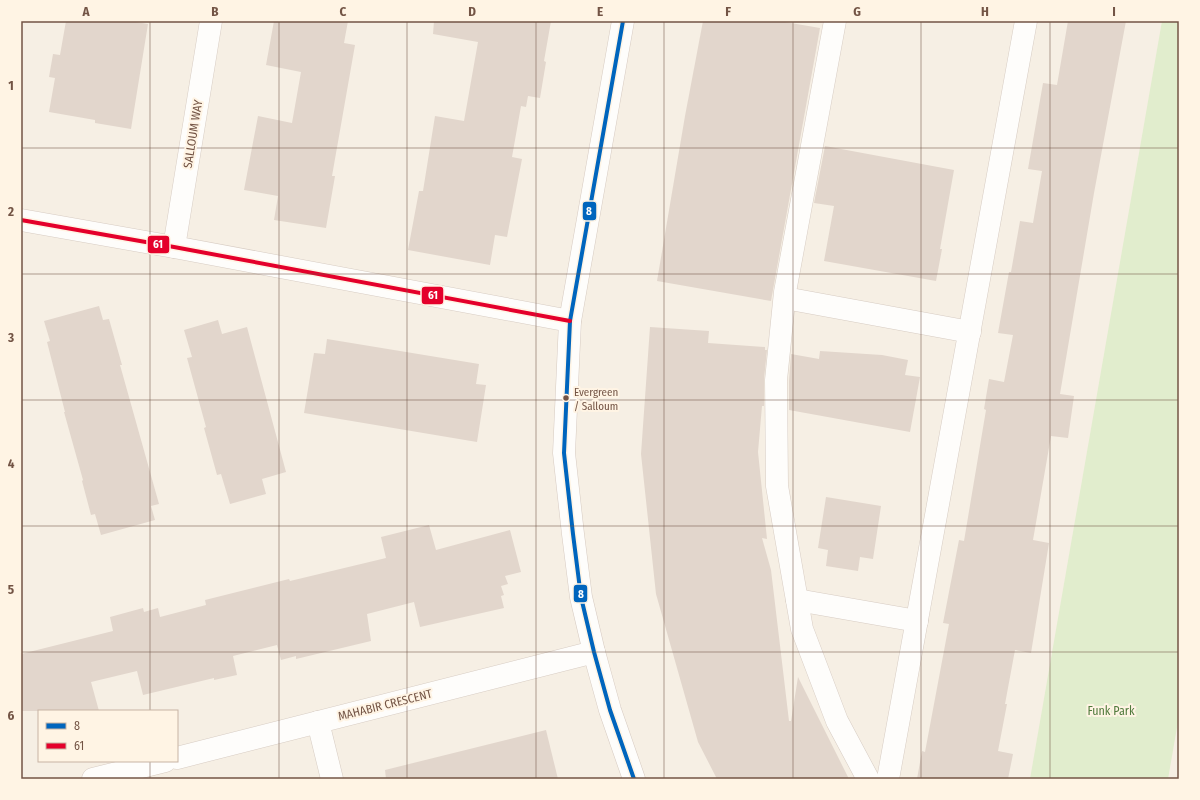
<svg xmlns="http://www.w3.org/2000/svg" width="1200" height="800" font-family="'Fira Sans Condensed',sans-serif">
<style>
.green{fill:#e1edcd}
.building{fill:#e2d6cc}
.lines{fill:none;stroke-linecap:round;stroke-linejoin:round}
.street-casing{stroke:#d7ccc3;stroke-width:23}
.secondary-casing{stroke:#d6cac1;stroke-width:23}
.street{stroke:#fefdfb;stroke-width:22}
.secondary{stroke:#fefdfb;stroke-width:22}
.bus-1-casing{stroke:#fff4e4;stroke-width:7}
.bus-2-casing{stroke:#fff4e4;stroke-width:7}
.bus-1{stroke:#0065bd;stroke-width:4}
.bus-2{stroke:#e4002b;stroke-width:4}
.grid{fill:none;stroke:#735445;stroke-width:1;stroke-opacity:0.55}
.bus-dot{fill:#735445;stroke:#fff4e4;stroke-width:1.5}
.labels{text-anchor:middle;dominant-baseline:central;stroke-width:4;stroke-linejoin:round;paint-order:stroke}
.bus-label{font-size:11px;fill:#735445;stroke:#fff4e4;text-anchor:start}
.street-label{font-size:12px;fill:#735445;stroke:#fff4e4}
.park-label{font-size:12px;fill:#507a3c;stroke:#fff4e4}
.line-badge{stroke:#fff4e4;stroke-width:1.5}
.badge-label{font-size:11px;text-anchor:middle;font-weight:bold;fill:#fff}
.neatline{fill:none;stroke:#735445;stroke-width:1.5}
.grid-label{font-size:13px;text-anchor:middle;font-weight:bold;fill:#735445}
</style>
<rect width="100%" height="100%" fill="#f6efe4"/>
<path class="green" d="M1162,21H1179V716L1168,779H1030Z"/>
<g class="building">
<path d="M66,21H130L148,24L131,129L95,123V120L49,112L55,78L49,77L53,54L60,55Z"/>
<path d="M274,21H348L344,43L355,45L332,176H335L326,228L274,220L278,196L244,190L258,116L292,123L301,72L266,65Z"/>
<path d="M434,21H551L544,61L546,62L540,98L528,96L526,107L521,106L512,157L522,159L507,237L495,235L490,265L408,250L419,191H423L435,116L464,121L478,42L433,34Z"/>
<path d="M703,21H779L820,28L771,301L657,281L685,116Z"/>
<path d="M1068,21H1126L1094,193L1060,394L1074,396L1068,438L1051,436L1033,540L1049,543L1031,653L1015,650L1005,704H1007L998,751L1013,754L1008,779H917L922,751L925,752L949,624L943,623L959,540L964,541L986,410L984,409L989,379L1004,382L1013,335L998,333L1009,272H1011L1020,221L1033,223L1042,171L1028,169L1043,83L1057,85Z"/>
<path d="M825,146L954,170L940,249H942L936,281L824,261L834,206L814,203Z"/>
<path d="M99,306L103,320L109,319L122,365H120L159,504L151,506L155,520L101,535L95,514L91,515L82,481L83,480L64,412H65L47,342L50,341L44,321Z"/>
<path d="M218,320L222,334L247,327L286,472L262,479L266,494L230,504L221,474L217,475L204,428L206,427L187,358L192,357L184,330Z"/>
<path d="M650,327L709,331L708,343L765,347V350H767L764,379V406H762L758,452L767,539L762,538L771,570L789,721H791L798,677L849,779H717L698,742L656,594L641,454Z"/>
<path d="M327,339L479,364L476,384L486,385L477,442L304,413L314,353L325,354Z"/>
<path d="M820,351L882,355L908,360L905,375L920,377L910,432L789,410V381L791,354L819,359Z"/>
<path d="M826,497L881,506L873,559L860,557L858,571L826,566L828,550L818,548Z"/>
<path d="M429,525L436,550L510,530L521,572L505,576L508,584L501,586L504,595L501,596L504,608L420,627L414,602L367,614L371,641L296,659V656L281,660L277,645L233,656L237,675L214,680V678L143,695L137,671L91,682L99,711H21V654L113,631L110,617L143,608L144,612L158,608L160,617L206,605L205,600L289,579L290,581L386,558L381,537Z"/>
<path d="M546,730L558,779H386L385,770Z"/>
</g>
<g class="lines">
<g class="street-casing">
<g id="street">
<path d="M835,21L785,292L776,380L777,486L802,629L837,721L868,779"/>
<path d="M21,220L174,247L570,321"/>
<path d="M174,247L211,21"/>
<path d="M785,298L970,332"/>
<path d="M797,600L917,621"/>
<path d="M318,722L332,779"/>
<path d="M177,758L594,652"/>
<path d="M93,779L165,761"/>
<path d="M888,779L1026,21"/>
</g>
</g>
<g class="secondary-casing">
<path id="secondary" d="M623,21L570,321L564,453L573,534L581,597L594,652L610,710L634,779"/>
</g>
<use href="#street" class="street"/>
<use href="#secondary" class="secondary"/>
<g class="bus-1-casing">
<path id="bus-1" d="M623,21L570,321L564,453L573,534L581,597L594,652L610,710L634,779"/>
</g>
<g class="bus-2-casing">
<path id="bus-2" d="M21,220L174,247L570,321"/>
</g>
<use href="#bus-1" class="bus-1"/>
<use href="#bus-2" class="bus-2"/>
</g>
<path class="grid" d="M150,21V711M279,21V779M407,21V779M536,21V779M664,21V779M793,21V779M921,21V779M1050,21V779M21,148H1179M21,274H1179M21,400H1179M21,526H1179M21,652H1179M150,761V779"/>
<circle class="bus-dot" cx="566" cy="398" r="3.5"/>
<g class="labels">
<g class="bus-label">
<text x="574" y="392">Evergreen<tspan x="574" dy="14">/ Salloum</tspan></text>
</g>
<g class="street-label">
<text transform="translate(193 134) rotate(-81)">SALLOUM WAY</text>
<text transform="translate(385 705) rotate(-14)">MAHABIR CRESCENT</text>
</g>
<g class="park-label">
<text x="1111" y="711">Funk Park</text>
</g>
</g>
<g class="line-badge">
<rect x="582" y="201" width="15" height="20" rx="4" fill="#0065bd"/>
<rect x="147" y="235" width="23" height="19" rx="4" fill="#e4002b"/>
<rect x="421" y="286" width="23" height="19" rx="4" fill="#e4002b"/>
<rect x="573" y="584" width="15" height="19" rx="4" fill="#0065bd"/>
</g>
<g class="badge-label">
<text x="589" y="215">8</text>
<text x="158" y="248">61</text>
<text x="433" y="299">61</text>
<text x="581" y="598">8</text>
</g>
<rect width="1200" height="800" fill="none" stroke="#fff4e4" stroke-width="44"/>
<rect x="38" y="710" width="140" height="52" fill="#fff4e4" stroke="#c7b4a4"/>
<rect x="46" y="723" width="20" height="6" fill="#0065bd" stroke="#c7b4a4"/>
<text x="74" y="730" font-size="12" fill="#735445">8</text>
<rect x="46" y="743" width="20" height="6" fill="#e4002b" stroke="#c7b4a4"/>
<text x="74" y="750" font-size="12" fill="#735445">61</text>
<rect x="22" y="22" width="1156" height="756" class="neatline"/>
<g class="grid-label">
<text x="86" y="16">A</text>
<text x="215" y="16">B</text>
<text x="343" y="16">C</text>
<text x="472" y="16">D</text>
<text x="600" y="16">E</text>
<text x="728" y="16">F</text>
<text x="857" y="16">G</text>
<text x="985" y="16">H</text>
<text x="1114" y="16">I</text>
<text x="11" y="90">1</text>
<text x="11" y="216">2</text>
<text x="11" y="342">3</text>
<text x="11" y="468">4</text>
<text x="11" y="594">5</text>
<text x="11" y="720">6</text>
</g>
</svg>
